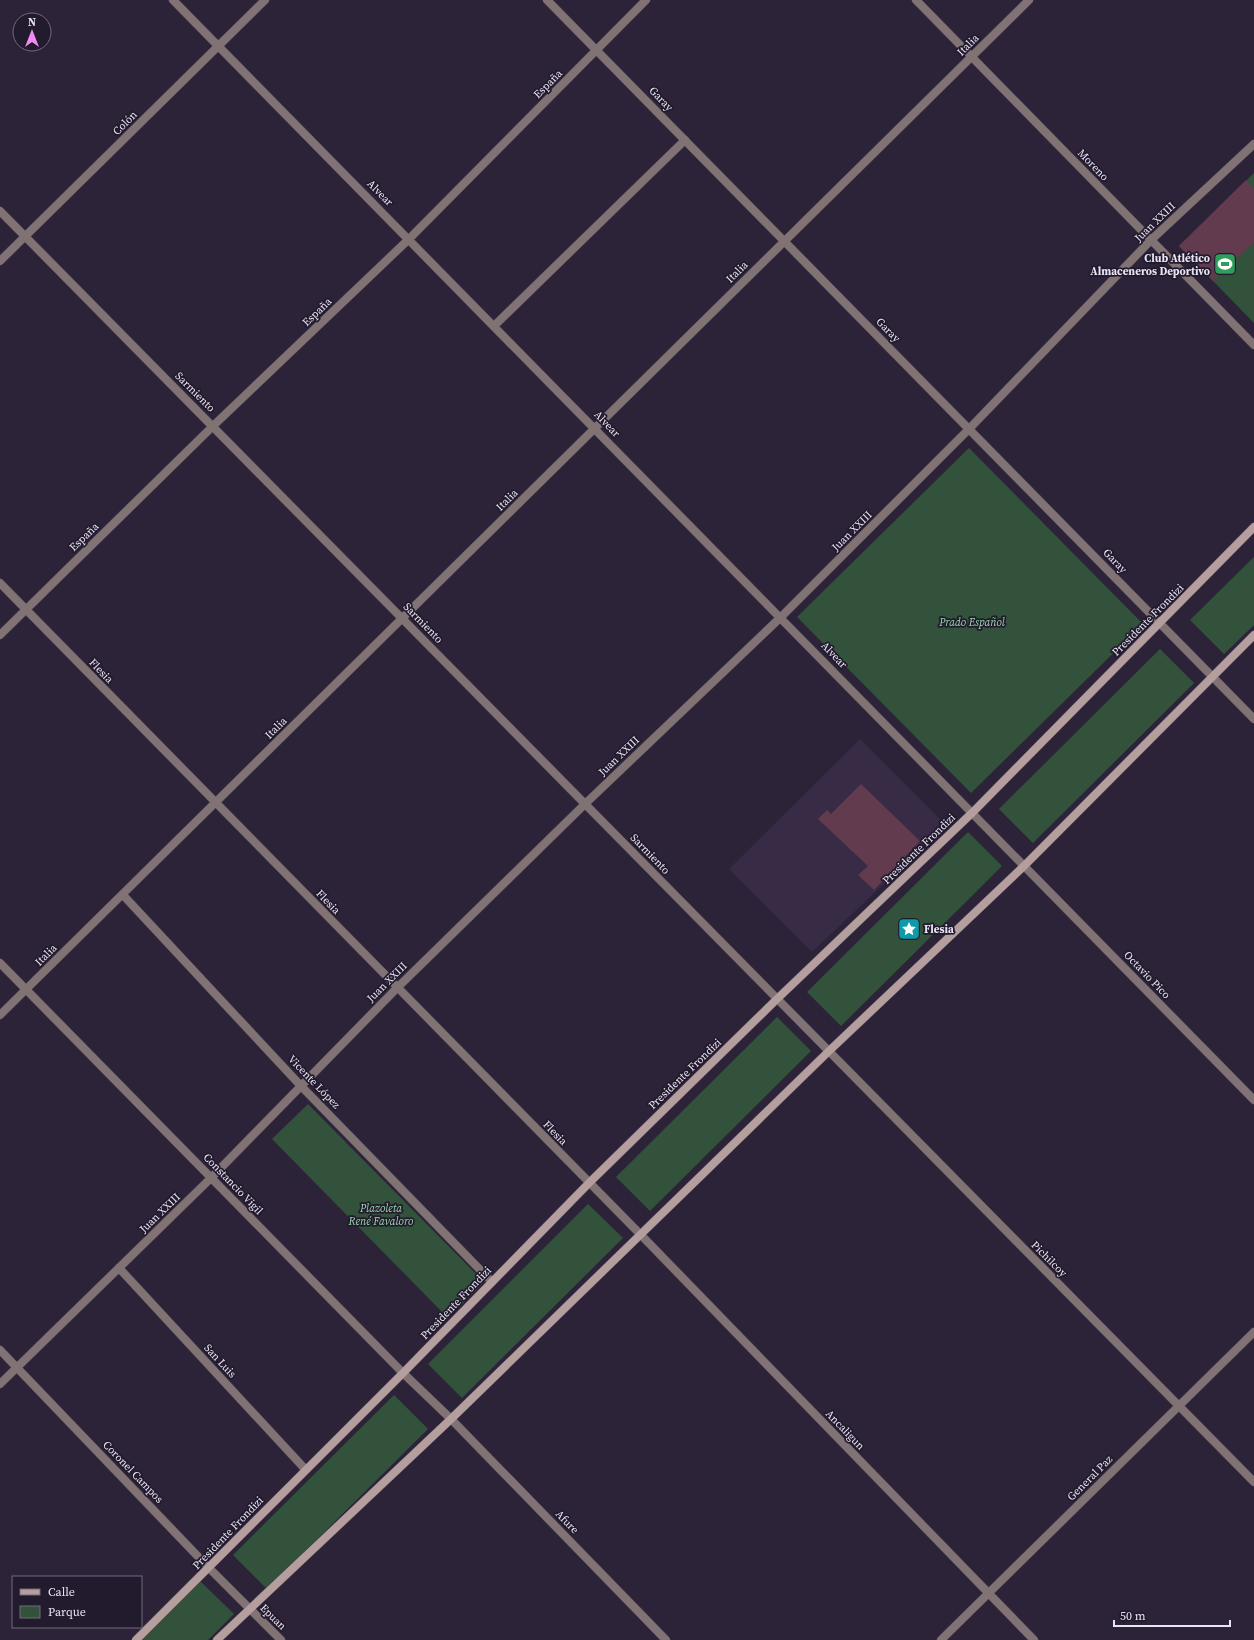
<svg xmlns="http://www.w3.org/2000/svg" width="1254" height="1640" font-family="'Source Serif 4',serif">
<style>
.built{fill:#372b46}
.green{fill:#33523c}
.building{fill:#623b4e}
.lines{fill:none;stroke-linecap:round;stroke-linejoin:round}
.minor-casing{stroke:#473e52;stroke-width:9}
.secondary-casing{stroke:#473e52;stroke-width:9}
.minor{stroke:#817373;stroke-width:8}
.secondary{stroke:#b49e9e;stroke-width:8}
.labels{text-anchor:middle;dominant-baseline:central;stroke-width:3.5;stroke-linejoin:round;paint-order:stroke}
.street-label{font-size:11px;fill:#eae5f3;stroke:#221a2d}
.poi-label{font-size:11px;font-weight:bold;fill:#eae5f3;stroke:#221a2d;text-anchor:end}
.park-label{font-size:11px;font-style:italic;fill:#98daab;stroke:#221a2d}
</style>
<rect width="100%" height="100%" fill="#2c2338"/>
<path class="built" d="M860,739L946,825L812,952L729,869Z"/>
<g class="green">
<path d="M1254,173V323L1179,246Z"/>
<path d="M969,448L1143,624L971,793L797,617Z"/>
<path d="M1254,557V625L1224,654L1190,620Z"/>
<path d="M1160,649L1194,683L1033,843L999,809Z"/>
<path d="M968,832L1002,866L841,1026L807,992Z"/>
<path d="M777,1017L811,1051L650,1211L616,1177Z"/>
<path d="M308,1104L484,1282L448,1318L272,1139Z"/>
<path d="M588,1204L623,1238L462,1398L428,1364Z"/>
<path d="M394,1395L428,1429L267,1589L233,1555Z"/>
<path d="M199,1580L234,1614L208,1640H139Z"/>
</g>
<g class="building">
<path d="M1246,180L1254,189V242L1213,281L1179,246Z"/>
<path d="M861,784L920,841L874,890L858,875L868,866L818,819L827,810L831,814Z"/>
</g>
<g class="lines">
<g class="minor-casing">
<g id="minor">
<path d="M173,0L1254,1100"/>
<path d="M547,0L1254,719"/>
<path d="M916,0L1254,345"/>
<path d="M0,211L1254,1482"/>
<path d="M0,261L265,0"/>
<path d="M494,326L685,140"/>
<path d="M0,583L641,1235L1034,1640"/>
<path d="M0,635L213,426L409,239L646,0"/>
<path d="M123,895L301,1086L492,1282"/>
<path d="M0,963L403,1373L451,1419L666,1640"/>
<path d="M0,1015L1029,0"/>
<path d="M119,1268L305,1469"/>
<path d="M0,1350L209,1568L281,1640"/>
<path d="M0,1384L211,1178L397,988L585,804L781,617L969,429L1151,240L1254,144"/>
<path d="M941,1640L1254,1332"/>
</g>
</g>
<g class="secondary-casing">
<g id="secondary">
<path d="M136,1640L403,1373L589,1183L777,999L973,812L1254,527"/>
<path d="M217,1640L451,1419L828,1052L1025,865L1254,635"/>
</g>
</g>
<use href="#minor" class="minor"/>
<use href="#secondary" class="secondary"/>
</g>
<defs>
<g id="stadium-square" transform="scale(1.15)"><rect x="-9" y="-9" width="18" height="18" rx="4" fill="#2e9e5b" stroke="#221a2d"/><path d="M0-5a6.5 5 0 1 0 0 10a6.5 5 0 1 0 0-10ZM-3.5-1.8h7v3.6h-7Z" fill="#fff"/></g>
<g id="sight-square" transform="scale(1.15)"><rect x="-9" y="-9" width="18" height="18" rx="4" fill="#0f9aa8" stroke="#221a2d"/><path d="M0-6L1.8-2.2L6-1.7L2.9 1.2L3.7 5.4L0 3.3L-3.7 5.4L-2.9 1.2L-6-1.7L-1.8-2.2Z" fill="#fff"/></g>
</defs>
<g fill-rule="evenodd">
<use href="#stadium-square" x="1225" y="264"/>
<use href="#sight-square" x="909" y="929"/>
</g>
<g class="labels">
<g class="street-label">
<text transform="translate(968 45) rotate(-45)">Italia</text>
<text transform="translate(548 84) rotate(-45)">España</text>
<text transform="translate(661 99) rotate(46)">Garay</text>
<text transform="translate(125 123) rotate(-45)">Colón</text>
<text transform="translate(1093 165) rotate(46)">Moreno</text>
<text transform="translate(380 193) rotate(45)">Alvear</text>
<text transform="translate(1155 222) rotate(-44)">Juan XXIII</text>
<text transform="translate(737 272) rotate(-45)">Italia</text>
<text transform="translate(317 312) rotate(-44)">España</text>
<text transform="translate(888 330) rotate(45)">Garay</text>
<text transform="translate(195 392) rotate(45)">Sarmiento</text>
<text transform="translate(607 424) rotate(46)">Alvear</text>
<text transform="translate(507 500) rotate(-45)">Italia</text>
<text transform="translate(852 531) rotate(-45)">Juan XXIII</text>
<text transform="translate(84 537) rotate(-44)">España</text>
<text transform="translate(1115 561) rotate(46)">Garay</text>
<text transform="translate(1148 620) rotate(-45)">Presidente Frondizi</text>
<text transform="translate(423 623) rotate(46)">Sarmiento</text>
<text transform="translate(834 655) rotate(46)">Alvear</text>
<text transform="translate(101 671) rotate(46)">Flesia</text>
<text transform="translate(276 728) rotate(-45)">Italia</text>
<text transform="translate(619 756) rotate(-44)">Juan XXIII</text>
<text transform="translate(919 849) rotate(-44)">Presidente Frondizi</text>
<text transform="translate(650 854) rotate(46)">Sarmiento</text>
<text transform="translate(328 902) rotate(46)">Flesia</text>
<text transform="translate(46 955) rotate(-45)">Italia</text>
<text transform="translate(1147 975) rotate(46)">Octavio Pico</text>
<text transform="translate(387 982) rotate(-45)">Juan XXIII</text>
<text transform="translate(685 1074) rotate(-44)">Presidente Frondizi</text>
<text transform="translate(314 1082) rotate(46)">Vicente López</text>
<text transform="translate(555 1133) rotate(46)">Flesia</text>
<text transform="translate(233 1184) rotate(46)">Constancio Vigil</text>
<text transform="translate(160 1213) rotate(-44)">Juan XXIII</text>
<text transform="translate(1049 1259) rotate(45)">Pichilcoy</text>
<text transform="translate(456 1303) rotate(-46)">Presidente Frondizi</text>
<text transform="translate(220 1361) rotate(47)">San Luis</text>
<text transform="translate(845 1430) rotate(46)">Ancaligun</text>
<text transform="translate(133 1472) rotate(46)">Coronel Campos</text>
<text transform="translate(1090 1478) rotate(-45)">General Paz</text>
<text transform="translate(567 1522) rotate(46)">Afure</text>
<text transform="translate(228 1533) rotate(-46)">Presidente Frondizi</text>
<text transform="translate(273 1617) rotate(45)">Epuan</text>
</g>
<g class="poi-label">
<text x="1210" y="258">Club Atlético<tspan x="1210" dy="13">Almaceneros Deportivo</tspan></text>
<text x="924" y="929" text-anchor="start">Flesia</text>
</g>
<g class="park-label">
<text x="972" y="622">Prado Español</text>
<text x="381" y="1208">Plazoleta<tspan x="381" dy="13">René Favaloro</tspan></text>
</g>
</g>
<rect x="12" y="1576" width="130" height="52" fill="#221a2d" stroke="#726b7c"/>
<rect x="20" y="1589" width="20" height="6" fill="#b49e9e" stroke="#726b7c"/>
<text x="48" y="1596" font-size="12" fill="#eae5f3">Calle</text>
<rect x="20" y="1606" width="20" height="12" fill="#33523c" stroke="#726b7c"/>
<text x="48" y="1616" font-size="12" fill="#eae5f3">Parque</text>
<g transform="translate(32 32)"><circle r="19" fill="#221a2d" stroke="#726b7c"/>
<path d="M0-3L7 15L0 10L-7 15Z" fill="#f28af3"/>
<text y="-6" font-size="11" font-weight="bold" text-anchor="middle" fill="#eae5f3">N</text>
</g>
<path d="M1114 1620v6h116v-6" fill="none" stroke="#eae5f3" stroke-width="2"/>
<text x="1120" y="1620" font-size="12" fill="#eae5f3" stroke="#221a2d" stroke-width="3" paint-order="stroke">50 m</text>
</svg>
